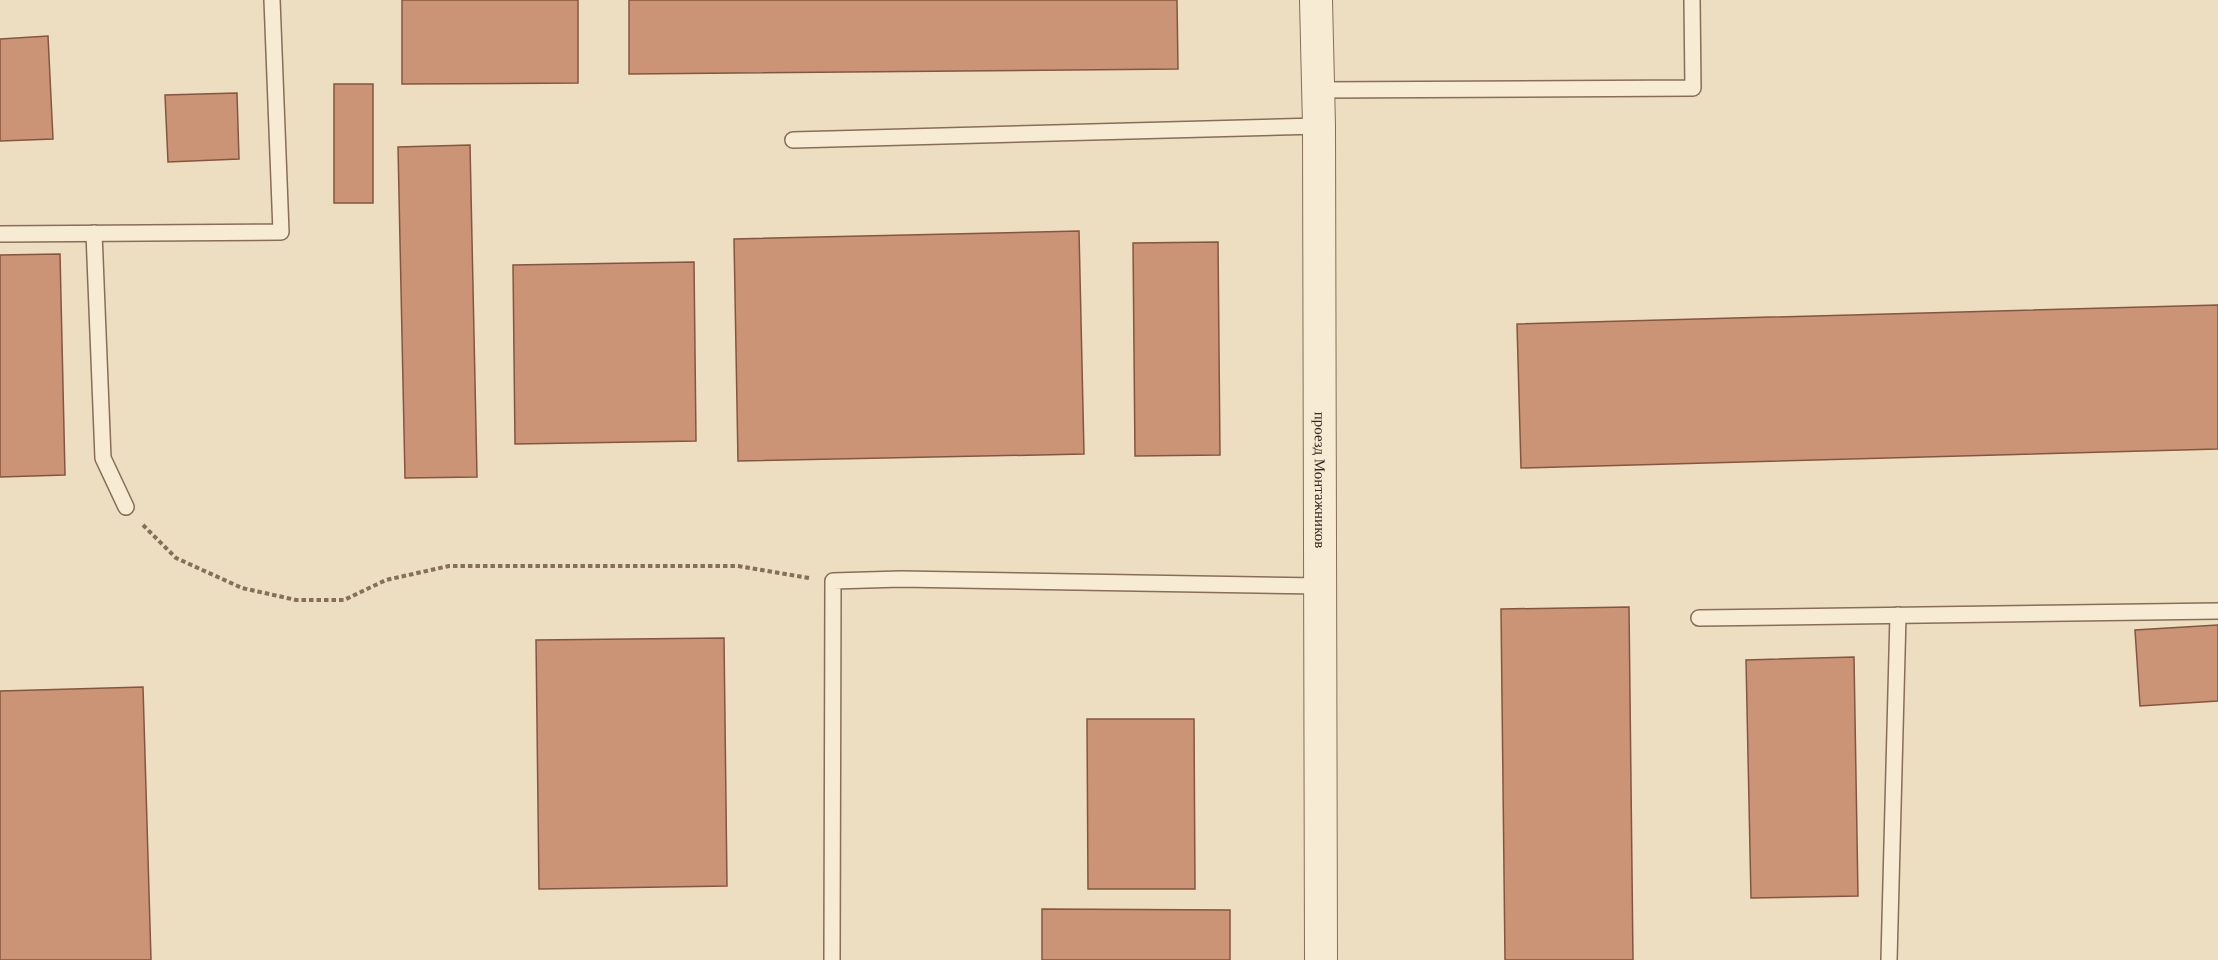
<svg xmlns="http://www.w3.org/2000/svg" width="2218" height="960" font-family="Georgia,serif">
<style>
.building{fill:#cb9477;stroke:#85563f;stroke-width:1.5}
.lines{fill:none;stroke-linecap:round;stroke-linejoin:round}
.service-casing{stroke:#866e59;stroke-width:18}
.minor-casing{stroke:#866e59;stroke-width:34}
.path{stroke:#866e59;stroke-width:4;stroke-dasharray:4.5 3;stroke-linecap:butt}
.service{stroke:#f8ebd4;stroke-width:15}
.minor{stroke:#f8ebd4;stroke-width:32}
.labels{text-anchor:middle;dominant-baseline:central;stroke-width:5;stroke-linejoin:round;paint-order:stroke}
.street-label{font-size:15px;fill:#36271d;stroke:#f5e7d0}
</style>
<rect width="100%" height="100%" fill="#edddc1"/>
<g class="building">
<path d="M402,0H578V83L402,84Z"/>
<path d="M629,0H1177L1178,69L629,74Z"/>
<path d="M48,36L53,139L0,141V39Z"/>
<rect x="334" y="84" width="39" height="119"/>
<path d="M237,93L239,159L168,162L165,95Z"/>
<path d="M470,145L477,477L405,478L398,147Z"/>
<path d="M1079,231L1084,454L738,461L734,239Z"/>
<path d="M1218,242L1220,455L1135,456L1133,243Z"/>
<path d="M60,254L65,475L0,477V255Z"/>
<path d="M694,262L696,441L515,444L513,265Z"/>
<path d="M2218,305V449L1521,468L1517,324Z"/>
<path d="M1629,607L1633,960H1505L1501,609Z"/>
<path d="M2218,625V701L2140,706L2135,630Z"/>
<path d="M724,638L727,886L539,889L536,640Z"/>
<path d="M1854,657L1858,896L1751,898L1746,660Z"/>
<path d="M143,687L151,960H0V691Z"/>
<path d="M1087,719H1194L1195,889H1088Z"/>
<path d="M1042,909L1230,910V960H1042Z"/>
</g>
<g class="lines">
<g class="service-casing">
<g id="service">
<path d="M1318,90L1693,88L1692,0"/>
<path d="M793,140L1319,126"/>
<path d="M94,233L103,458L126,507"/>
<path d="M0,234L281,232L272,0"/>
<path d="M1699,618L2218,611"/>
<path d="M832,960L833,581L901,579L1321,586"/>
<path d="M1889,960L1898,615"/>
</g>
</g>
<g class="minor-casing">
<g id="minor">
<path id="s1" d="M1316,0L1319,126L1321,960"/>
</g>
</g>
<path class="path" d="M143,525L176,558L242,588L296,600H344L386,580L449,566H738L809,578"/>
<use href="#service" class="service"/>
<use href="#minor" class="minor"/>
</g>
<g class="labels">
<g class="street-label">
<text stroke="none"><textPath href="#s1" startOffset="480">проезд Монтажников</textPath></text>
</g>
</g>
</svg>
